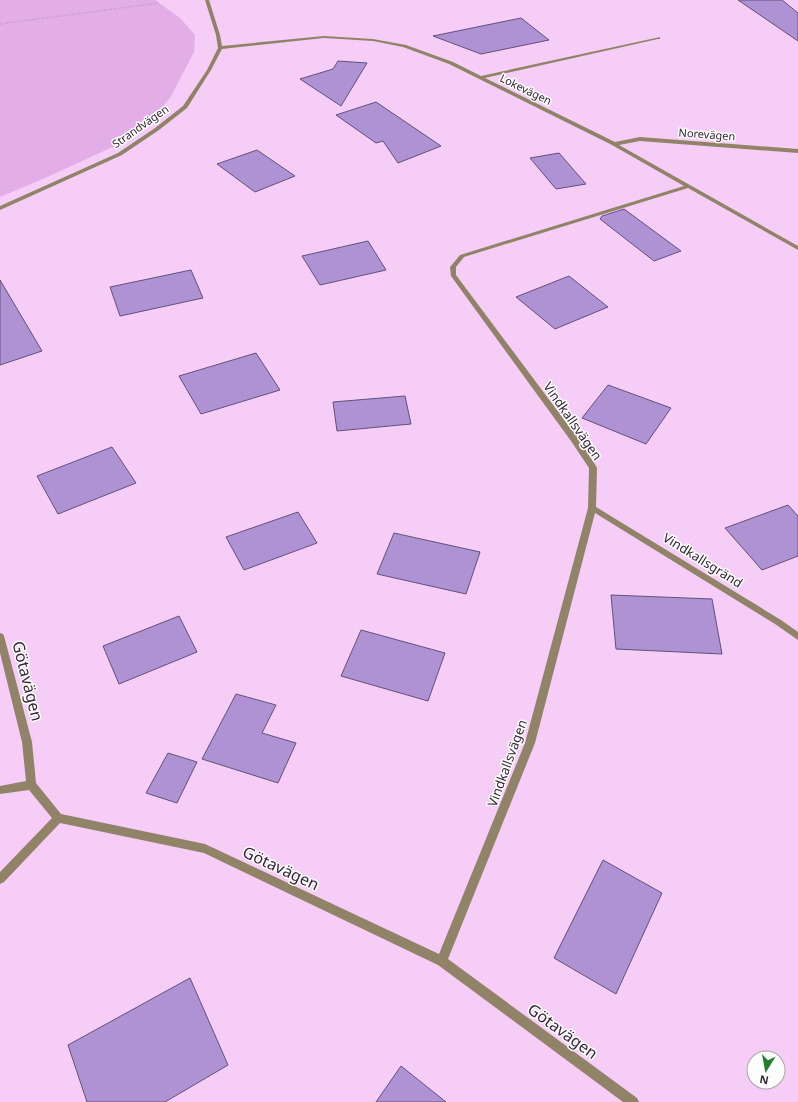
<svg xmlns="http://www.w3.org/2000/svg" width="798" height="1102" font-family="'Noto Sans',sans-serif">
<style>
.water{fill:#e3ade7}
.building{fill:#af92d3;stroke:#63507a}
.lines{fill:none;stroke-linecap:round;stroke-linejoin:round}
.path{stroke:#9c809e;stroke-width:1.5;stroke-dasharray:0.5 2;stroke-linecap:butt}
.minor{fill:#918367;fill-rule:evenodd}
.labels{text-anchor:middle;dominant-baseline:central;stroke-width:3;stroke-linejoin:round;paint-order:stroke}
.far-street-label{font-size:11px;fill:#352636;stroke:#fdfdfd}
.street-label{font-size:13px;fill:#352636;stroke:#fdfdfd}
.near-street-label{font-size:16px;fill:#352636;stroke:#fdfdfd}
</style>
<rect width="100%" height="100%" fill="#f5cdf7"/>
<path class="water" d="M0,0H156L159,3L180,18L195,35L194,52L170,98L151,121L117,145L45,178L0,197Z"/>
<g class="building">
<path d="M738,0H782L798,13V41Z"/>
<path d="M521,18L549,40L481,54L433,36Z"/>
<path d="M338,61L367,63L341,106L300,79L333,69Z"/>
<path d="M376,102L441,146L398,163L383,141L376,143L336,115Z"/>
<path d="M257,150L295,176L255,192L217,164Z"/>
<path d="M559,153L586,184L556,189L530,158Z"/>
<path d="M624,209L681,251L654,261L600,219L602,216Z"/>
<path d="M368,241L386,270L320,285L302,256Z"/>
<path d="M191,270L203,298L120,316L110,287Z"/>
<path d="M569,276L608,307L555,329L516,297Z"/>
<path d="M0,280L42,351L0,365Z"/>
<path d="M256,353L280,390L201,414L179,376Z"/>
<path d="M608,385L671,408L646,444L582,418Z"/>
<path d="M405,396L411,424L337,431L333,402Z"/>
<path d="M112,447L136,483L58,514L37,476Z"/>
<path d="M788,505L798,516V556L762,570L725,528Z"/>
<path d="M298,512L317,543L244,570L226,537Z"/>
<path d="M394,533L480,552L466,594L377,574Z"/>
<path d="M611,595L712,599L722,654L616,649Z"/>
<path d="M179,616L197,652L119,684L103,646Z"/>
<path d="M361,630L445,653L428,701L341,676Z"/>
<path d="M236,694L276,705L262,733L296,743L278,783L202,759Z"/>
<path d="M168,753L197,762L177,803L146,793Z"/>
<path d="M603,860L662,893L616,994L554,958Z"/>
<path d="M190,978L228,1065L165,1102H87L68,1045Z"/>
<path d="M401,1066L446,1102H376Z"/>
</g>
<g class="lines">
<path class="path" d="M0,24L159,3"/>
<path class="minor" d="M205,0H209L220,35L222,46L324,36L373,39L406,45L453,62L481,76L660,37V39H658L485,78L615,142L640,137L798,149V153L640,141L619,145L798,246V250L688,188L464,257L456,267V275L577,437L596,466L597,468L596,507L781,620L798,632V640L775,624L595,513L535,743L448,959L637,1098L639,1102H623L438,965L204,853L60,823L4,882L0,884V872L52,818L29,790L0,794V786L26,781L22,742L0,653V633L3,634L4,636L32,742L36,783L61,814L205,844L439,954L525,743L588,508L589,468L571,441L451,276L450,267L460,255L684,186L612,145L449,64L403,47L373,41L324,38L222,49L211,70L187,108L159,130L122,155L0,210V206L118,153L155,128L183,106L207,70L218,48L216,35Z"/>
</g>
<g class="labels">
<g class="far-street-label">
<text transform="translate(526 89) rotate(26)">Lokevägen</text>
<text transform="translate(140 126) rotate(-35)">Strandvägen</text>
<text transform="translate(707 134) rotate(4)">Norevägen</text>
</g>
<g class="street-label">
<text transform="translate(573 421) rotate(55)">Vindkallsvägen</text>
<text transform="translate(703 560) rotate(32)">Vindkallsgränd</text>
<text transform="translate(507 763) rotate(-70)">Vindkallsvägen</text>
</g>
<g class="near-street-label">
<text transform="translate(28 681) rotate(76)">Götavägen</text>
<text transform="translate(281 868) rotate(25)">Götavägen</text>
<text transform="translate(563 1031) rotate(36)">Götavägen</text>
</g>
</g>
<g transform="translate(766 1070) rotate(191)"><circle r="19" fill="#fdfdfd" stroke="#ada7ad"/>
<path d="M0-3L7 15L0 10L-7 15Z" fill="#247e2d"/>
<text y="-6" font-size="11" font-weight="bold" text-anchor="middle" fill="#352636">N</text>
</g>
</svg>
